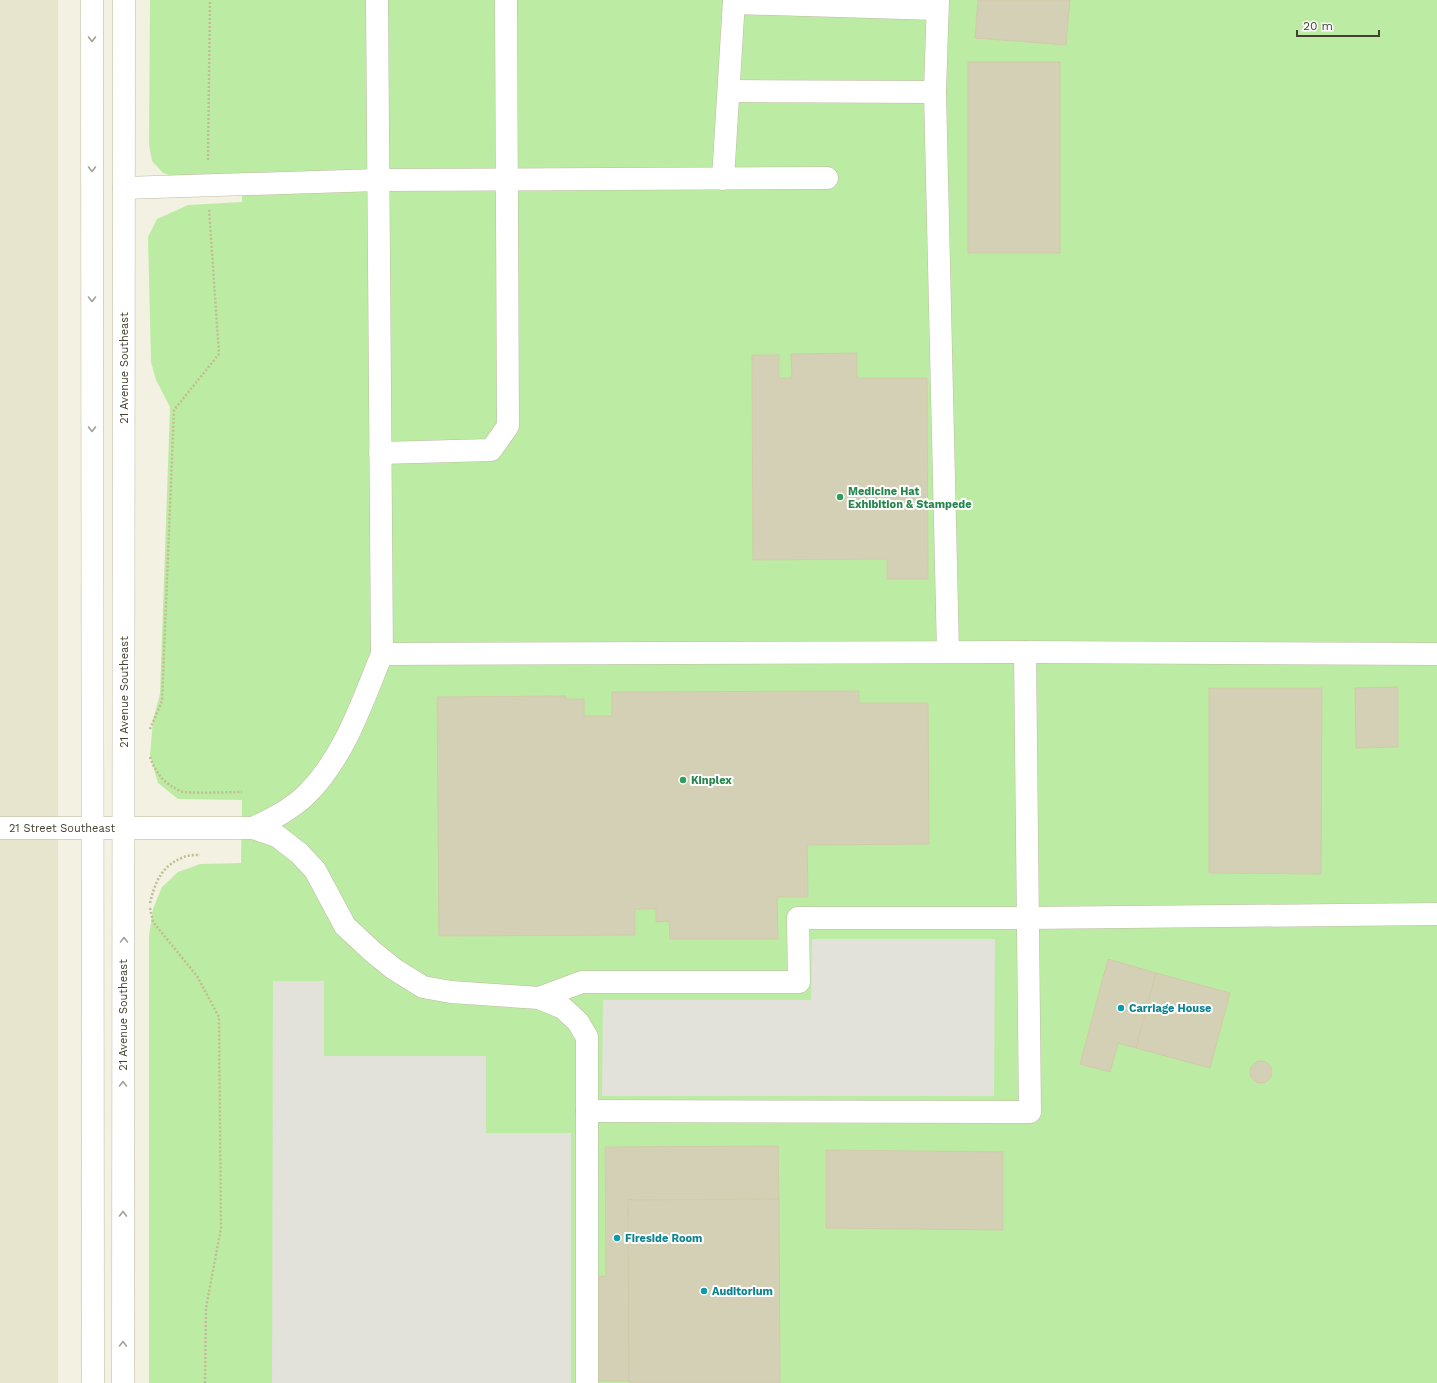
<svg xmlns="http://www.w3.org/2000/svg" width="1437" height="1383" font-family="'Work Sans',sans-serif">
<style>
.residential{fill:#e7e5ce}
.green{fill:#bceca4}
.parking{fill:#e2e1da}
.building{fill:#d4d0b5;stroke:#d1caa8}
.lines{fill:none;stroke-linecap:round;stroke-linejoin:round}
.minor-casing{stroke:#bebba3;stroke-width:23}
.path{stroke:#c2bc92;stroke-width:2.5;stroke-dasharray:2 2;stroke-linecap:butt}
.minor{stroke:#fff;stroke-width:22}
.oneway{stroke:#a2a098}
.leisure-dot{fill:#2e9e5b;stroke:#fff;stroke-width:1.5}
.culture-dot{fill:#0f9aa8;stroke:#fff;stroke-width:1.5}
.labels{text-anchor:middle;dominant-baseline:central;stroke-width:4;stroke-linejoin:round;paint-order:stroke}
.street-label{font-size:11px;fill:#444131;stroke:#fff}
.leisure-label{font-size:11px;font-weight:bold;fill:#27864d;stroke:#fff;text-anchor:start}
.culture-label{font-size:11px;font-weight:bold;fill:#0d838f;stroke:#fff;text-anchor:start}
</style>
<rect width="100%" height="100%" fill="#f3f1e1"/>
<rect class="residential" x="0" y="0" width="58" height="1383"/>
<path class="green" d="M150,0H1437V1383H149V936L153,909L162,887L178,872L200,864L241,863L242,800L178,799L158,783L150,755L153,720L160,694L170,407L156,380L151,362L148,237L157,219L188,205L242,202V177L181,179L163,173L152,161L149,144Z"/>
<g class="parking">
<path d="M812,939H995L994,1096H602L603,1000H811Z"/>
<path d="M273,981H324V1056H486V1133H571V1383H272Z"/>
</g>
<g class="building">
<path d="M978,0H1070L1066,45L975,38Z"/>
<rect x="968" y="62" width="92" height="191"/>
<path d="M857,353V378H927L928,579H887V559L753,560L752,355H779V378H792L791,354Z"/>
<path d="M1398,687V747L1356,748L1355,688Z"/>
<path d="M1209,688H1322L1321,874L1209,873Z"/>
<path d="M859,691V703H928L929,844L807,845L808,897H777L778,939H670L669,921L656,922V909H635V935L439,936L437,697L566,696V699H584V716H612V692Z"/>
<path d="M1108,959L1156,973L1136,1048L1118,1043L1110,1072L1080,1064Z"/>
<path d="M1156,973L1230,993L1210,1068L1136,1048Z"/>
<circle cx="1261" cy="1072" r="11"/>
<path d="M778,1146L779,1199L628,1200L629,1381H594L593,1277L606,1276L605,1147Z"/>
<path d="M826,1150L1003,1152V1230L826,1228Z"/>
<path d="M779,1199L780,1383H629L628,1200Z"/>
</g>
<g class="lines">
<g class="minor-casing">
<g id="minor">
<path d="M92,0L93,1383"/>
<path d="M938,0L935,92L948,652"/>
<path d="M734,3L937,9"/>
<path d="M729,91L935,92"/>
<path d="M723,179L734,0"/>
<path d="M124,188L378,180L827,178"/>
<path d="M380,453L491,450L508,426L506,0"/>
<path d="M382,654L1025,652L1437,654"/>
<path d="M0,828H253L277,836L299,853L315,870L345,926L373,952L394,969L423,987L451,992L539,998L563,1008L578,1022L587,1037V1383"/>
<path d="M253,828C272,819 292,809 307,794C345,756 362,702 382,654L377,0"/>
<path d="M539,998L582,982H799L798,918H1028L1437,914"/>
<path d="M587,1111L1030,1112L1025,652"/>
<path d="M123,1383L124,0"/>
</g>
</g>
<g class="path">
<path d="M208,160L210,0"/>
<path d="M150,729L162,701L174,410L219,354L209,209"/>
<path d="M150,757C156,774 164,783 180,791C186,794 232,792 242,792"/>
<path d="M150,903C155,882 162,865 184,857C188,855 195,855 200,855"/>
<path d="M150,908L153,922L197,976L219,1017L221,1228L206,1308L205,1383"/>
</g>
<use href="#minor" class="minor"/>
</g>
<defs><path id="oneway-chevron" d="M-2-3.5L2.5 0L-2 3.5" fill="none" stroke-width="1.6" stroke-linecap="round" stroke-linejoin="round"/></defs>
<g class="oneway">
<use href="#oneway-chevron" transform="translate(92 39) rotate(90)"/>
<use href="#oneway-chevron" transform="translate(92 169) rotate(90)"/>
<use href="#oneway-chevron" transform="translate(92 299) rotate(90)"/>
<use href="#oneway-chevron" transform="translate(92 429) rotate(90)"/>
<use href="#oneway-chevron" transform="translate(124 940) rotate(-90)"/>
<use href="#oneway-chevron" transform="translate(123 1084) rotate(-90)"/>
<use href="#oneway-chevron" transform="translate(123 1214) rotate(-90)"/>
<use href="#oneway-chevron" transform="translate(123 1344) rotate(-90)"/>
</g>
<g class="leisure-dot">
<circle cx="840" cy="497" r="4"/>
<circle cx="683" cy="780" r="4"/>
</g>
<g class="culture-dot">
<circle cx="1121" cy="1008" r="4"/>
<circle cx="617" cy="1238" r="4"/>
<circle cx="704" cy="1291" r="4"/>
</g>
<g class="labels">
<g class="street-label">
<text transform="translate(124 368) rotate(-90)">21 Avenue Southeast</text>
<text transform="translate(124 692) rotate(-90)">21 Avenue Southeast</text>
<text x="62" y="828">21 Street Southeast</text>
<text transform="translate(123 1015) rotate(-90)">21 Avenue Southeast</text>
</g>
<g class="leisure-label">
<text x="848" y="491">Medicine Hat<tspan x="848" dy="13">Exhibition &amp; Stampede</tspan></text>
<text x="691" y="780">Kinplex</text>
</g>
<g class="culture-label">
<text x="1129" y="1008">Carriage House</text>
<text x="625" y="1238">Fireside Room</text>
<text x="712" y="1291">Auditorium</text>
</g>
</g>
<path d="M1297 30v6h82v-6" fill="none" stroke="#444131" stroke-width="2"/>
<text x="1303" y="30" font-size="12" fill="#444131" stroke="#ffffff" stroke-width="3" paint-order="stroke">20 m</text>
</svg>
